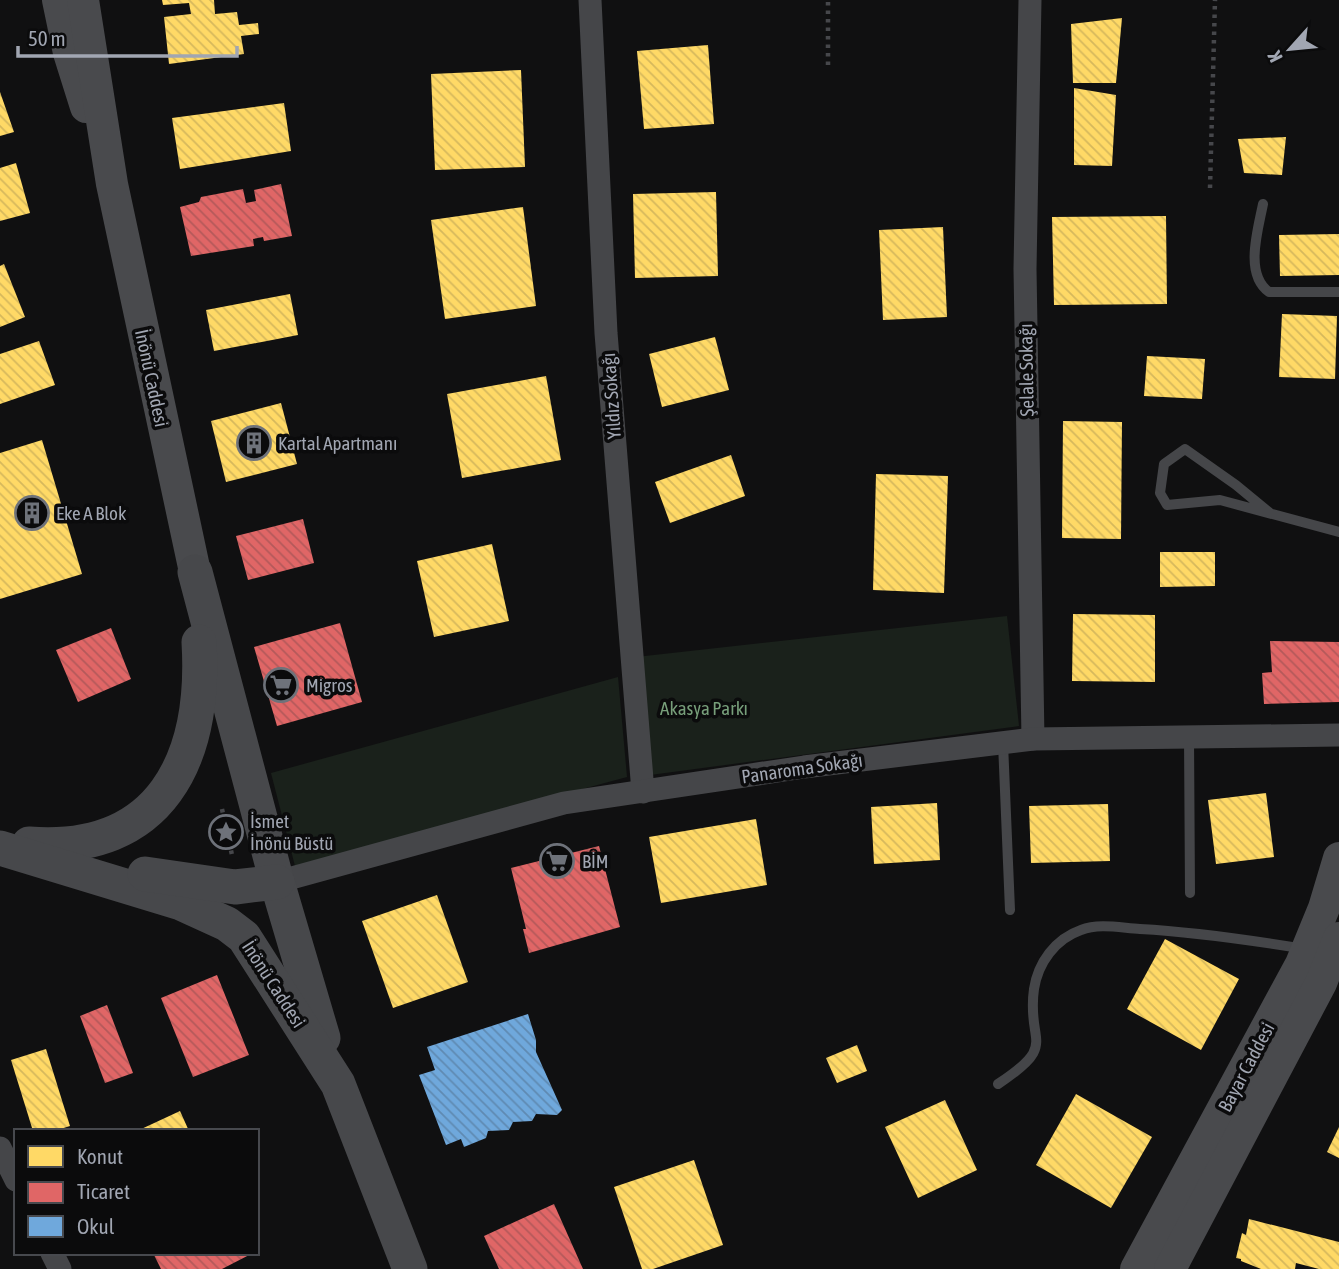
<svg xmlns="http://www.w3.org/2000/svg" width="1339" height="1269" font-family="'Asap Condensed',sans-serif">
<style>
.park{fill:#1a211b}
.homes{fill:url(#homes-back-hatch)}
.shops{fill:url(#shops-back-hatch)}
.schools{fill:url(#schools-back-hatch)}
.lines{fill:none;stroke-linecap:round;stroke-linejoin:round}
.path{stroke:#46474b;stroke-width:4.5;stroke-dasharray:3.5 5;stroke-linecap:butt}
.service{stroke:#454649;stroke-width:10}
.minor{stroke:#454649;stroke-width:23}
.secondary{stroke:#494a4d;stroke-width:32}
.primary{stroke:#47484b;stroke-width:35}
.labels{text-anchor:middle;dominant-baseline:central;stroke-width:7;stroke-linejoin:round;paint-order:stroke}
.street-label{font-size:19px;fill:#a1a6b2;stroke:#0b0b0c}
.poi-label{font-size:19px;fill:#a1a6b2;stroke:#0b0b0c;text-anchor:start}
.park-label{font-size:19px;fill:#779e7a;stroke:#0b0b0c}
</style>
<defs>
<pattern id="homes-back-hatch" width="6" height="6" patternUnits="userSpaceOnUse" patternTransform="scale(1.75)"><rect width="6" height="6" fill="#ffd966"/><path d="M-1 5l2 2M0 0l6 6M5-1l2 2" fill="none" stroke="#d6b85c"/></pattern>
<pattern id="shops-back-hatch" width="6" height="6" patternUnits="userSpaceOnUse" patternTransform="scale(1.75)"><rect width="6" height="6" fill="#e06666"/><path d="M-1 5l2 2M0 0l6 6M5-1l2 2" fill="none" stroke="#b4595a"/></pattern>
<pattern id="schools-back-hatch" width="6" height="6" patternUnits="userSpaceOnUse" patternTransform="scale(1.75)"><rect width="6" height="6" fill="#6fa8dc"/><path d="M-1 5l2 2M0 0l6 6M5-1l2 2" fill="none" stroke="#5f8ab2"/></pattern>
</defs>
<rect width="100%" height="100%" fill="#101011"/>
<g class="park">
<path d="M1007,616L1019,726L650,775L636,657Z"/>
<path d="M618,677L627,777L295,866L271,773Z"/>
</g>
<g class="homes">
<path d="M162,0H214L215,14L237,12L239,25L258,23L259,34L241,36L244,54L169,64L164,17L191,14L189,3L163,5Z"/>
<path d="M1122,18L1116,83H1073L1071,24Z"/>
<path d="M708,45L714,124L644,129L637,51Z"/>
<path d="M521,70L525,167L435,170L431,74Z"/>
<path d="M1074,88L1116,95L1112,166L1074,165Z"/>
<path d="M0,92L14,132L0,136Z"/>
<path d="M284,103L291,151L180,169L172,118Z"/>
<path d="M1286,137L1282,175L1244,173L1238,139Z"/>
<path d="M16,163L30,213L0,221V168Z"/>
<path d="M716,192L718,276L635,278L633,194Z"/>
<path d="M523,207L536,306L445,319L431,220Z"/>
<path d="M1166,216L1167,304L1054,305L1052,217Z"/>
<path d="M943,227L947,317L883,320L879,230Z"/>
<path d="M1339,234V275L1280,276L1279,235Z"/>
<path d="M4,264L25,317L0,327V266Z"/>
<path d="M290,294L298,335L214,351L206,310Z"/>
<path d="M1282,314L1337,316L1335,379L1279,377Z"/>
<path d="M715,337L729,390L662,407L649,354Z"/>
<path d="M39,341L55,385L0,404V354Z"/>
<path d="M1147,356L1205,359L1202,399L1144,396Z"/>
<path d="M546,376L561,460L462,478L447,394Z"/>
<path d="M281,403L297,464L226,482L211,421Z"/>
<path d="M1063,421L1122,422L1121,539L1062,538Z"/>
<path d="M42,440L82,574L0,599V453Z"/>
<path d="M731,455L745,496L670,523L655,482Z"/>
<path d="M876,474L948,476L944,593L873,590Z"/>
<path d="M492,544L509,621L434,637L417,561Z"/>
<path d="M1160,552H1215V586L1160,587Z"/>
<path d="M1073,614L1155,615V682L1072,681Z"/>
<path d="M1266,793L1274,857L1216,864L1208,800Z"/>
<path d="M937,803L940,860L874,864L871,807Z"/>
<path d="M1108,804L1110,861L1031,863L1029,806Z"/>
<path d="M756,819L767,885L661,903L649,837Z"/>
<path d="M437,895L468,982L393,1008L362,921Z"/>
<path d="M1165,939L1239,979L1201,1050L1127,1009Z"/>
<path d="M857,1045L867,1071L837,1083L826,1058Z"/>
<path d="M46,1049L70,1126L54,1131H33L11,1060Z"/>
<path d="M1076,1094L1152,1137L1111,1208L1036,1165Z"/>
<path d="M945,1100L977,1170L918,1198L885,1127Z"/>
<path d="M180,1111L189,1131H137Z"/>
<path d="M1339,1127V1158L1327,1152Z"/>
<path d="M694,1160L723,1245L653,1269H642L614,1187Z"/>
<path d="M1249,1219L1339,1242V1269H1319L1296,1263L1295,1269H1261L1241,1261V1259L1236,1258L1242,1233L1246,1235Z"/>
</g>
<g class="shops">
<path d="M281,184L292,236L264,241L263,237L253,239L254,246L191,256L180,207L199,202L201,197L243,189L246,203L256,201L254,190Z"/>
<path d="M303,519L314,563L248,580L236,536Z"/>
<path d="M340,623L362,702L277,726L254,647Z"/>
<path d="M111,628L131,679L78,702L56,650Z"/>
<path d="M1270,641L1339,642V702L1264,704L1262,673L1272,672Z"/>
<path d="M599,846L620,927L529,953L523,929H526L511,868Z"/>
<path d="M217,975L249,1055L193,1077L161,998Z"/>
<path d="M107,1005L133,1073L105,1083L80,1016Z"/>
<path d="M554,1204L583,1269H499L484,1236Z"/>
<path d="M153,1253H253L222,1269H161Z"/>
</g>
<path class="schools" d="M528,1014L536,1040V1052L562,1110L557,1115L536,1114L532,1121L513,1122L509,1130L488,1131L486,1138L464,1147L461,1139L446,1145L419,1075L435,1070L427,1047Z"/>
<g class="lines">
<g class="path">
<path d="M828,65V0"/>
<path d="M1210,188L1215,0"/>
<path d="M222,809L232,855"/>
</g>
<g class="service">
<path d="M1263,204C1258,230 1244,274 1269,292H1339"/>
<path d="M1270,513L1236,485L1185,449L1164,464L1160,493L1167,505L1220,500L1339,532"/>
<path d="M1189,737L1190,893"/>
<path d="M1003,743L1010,910"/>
<path d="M998,1084C1060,1043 1026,1044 1034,989C1038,963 1055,939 1081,930C1099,923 1121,928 1140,929C1196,932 1250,940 1305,949"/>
</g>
<g class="minor">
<path d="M590,0L606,333L643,792"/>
<path d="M1030,0L1025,269L1033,739"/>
<path d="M277,882L564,803L804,767L1033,739L1339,735"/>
<path d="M0,1148L16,1180"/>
<path d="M52,1253L60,1269"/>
</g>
<g class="secondary">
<path d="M58,0L69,53L86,107"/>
<path d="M83,0L112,184L195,572"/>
<path d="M1136,1269L1301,964L1324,908L1339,858"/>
<path d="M1170,1269L1321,983L1339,938"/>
</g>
<g class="primary">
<path d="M195,572L277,882L323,1038"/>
<path d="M29,844C161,854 206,760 199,642"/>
<path d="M0,848L181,903L227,924L244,937L338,1084L410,1269"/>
<path d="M145,874L235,887L277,882"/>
</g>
</g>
<defs>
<g id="building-ring" transform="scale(1.75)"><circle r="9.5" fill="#0b0b0c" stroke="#6e727a" stroke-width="1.5"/><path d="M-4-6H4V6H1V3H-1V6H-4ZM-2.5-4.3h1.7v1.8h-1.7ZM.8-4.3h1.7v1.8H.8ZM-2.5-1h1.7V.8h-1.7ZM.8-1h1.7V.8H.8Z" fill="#6e727a"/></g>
<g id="supermarket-ring" transform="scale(1.75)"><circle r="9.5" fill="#0b0b0c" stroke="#6e727a" stroke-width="1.5"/><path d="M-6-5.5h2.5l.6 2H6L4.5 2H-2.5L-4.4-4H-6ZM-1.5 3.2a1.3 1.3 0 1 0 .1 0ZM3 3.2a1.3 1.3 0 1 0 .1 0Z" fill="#6e727a"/></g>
<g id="sight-ring" transform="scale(1.75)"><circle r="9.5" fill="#0b0b0c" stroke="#6e727a" stroke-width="1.5"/><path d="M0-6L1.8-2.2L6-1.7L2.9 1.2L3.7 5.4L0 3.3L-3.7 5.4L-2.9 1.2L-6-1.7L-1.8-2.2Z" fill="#6e727a"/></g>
</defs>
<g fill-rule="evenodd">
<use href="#building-ring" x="254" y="443"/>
<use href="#building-ring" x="32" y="513"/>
<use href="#supermarket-ring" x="281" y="685"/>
<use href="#sight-ring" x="226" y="832"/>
<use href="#supermarket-ring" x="557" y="861"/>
</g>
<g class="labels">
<g class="street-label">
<text transform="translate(1026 370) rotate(-91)">Şelale Sokağı</text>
<text transform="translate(152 378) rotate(78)">İnönü Caddesi</text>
<text transform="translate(611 396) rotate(-94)">Yıldız Sokağı</text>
<text transform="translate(802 768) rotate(-8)">Panaroma Sokağı</text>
<text transform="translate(274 984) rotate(57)">İnönü Caddesi</text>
<text transform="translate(1246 1067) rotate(-62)">Bayar Caddesi</text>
</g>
<g class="poi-label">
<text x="278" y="443">Kartal Apartmanı</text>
<text x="56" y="513">Eke A Blok</text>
<text x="306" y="685">Migros</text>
<text x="250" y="821">İsmet<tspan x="250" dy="22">İnönü Büstü</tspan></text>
<text x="582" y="861">BİM</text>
</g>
<g class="park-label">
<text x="704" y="708">Akasya Parkı</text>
</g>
</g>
<rect x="14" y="1129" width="245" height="126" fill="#0b0b0c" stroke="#47494e" stroke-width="2"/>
<rect x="28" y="1146" width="35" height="21" fill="#ffd966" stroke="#47494e" stroke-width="2"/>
<text x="77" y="1164" font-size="21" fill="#a1a6b2">Konut</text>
<rect x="28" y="1182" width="35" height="21" fill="#e06666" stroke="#47494e" stroke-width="2"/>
<text x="77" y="1199" font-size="21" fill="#a1a6b2">Ticaret</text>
<rect x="28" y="1216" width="35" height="21" fill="#6fa8dc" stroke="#47494e" stroke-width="2"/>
<text x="77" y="1234" font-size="21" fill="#a1a6b2">Okul</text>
<g transform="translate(1290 49) rotate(243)" stroke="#0b0b0c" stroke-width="5" paint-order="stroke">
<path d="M0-5L12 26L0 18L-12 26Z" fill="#a1a6b2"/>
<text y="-10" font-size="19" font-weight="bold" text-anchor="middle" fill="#a1a6b2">K</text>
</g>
<path d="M18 46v10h219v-10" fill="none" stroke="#a1a6b2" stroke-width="3.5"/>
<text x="28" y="46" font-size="21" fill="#a1a6b2" stroke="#0b0b0c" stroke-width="5" paint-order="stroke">50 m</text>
</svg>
